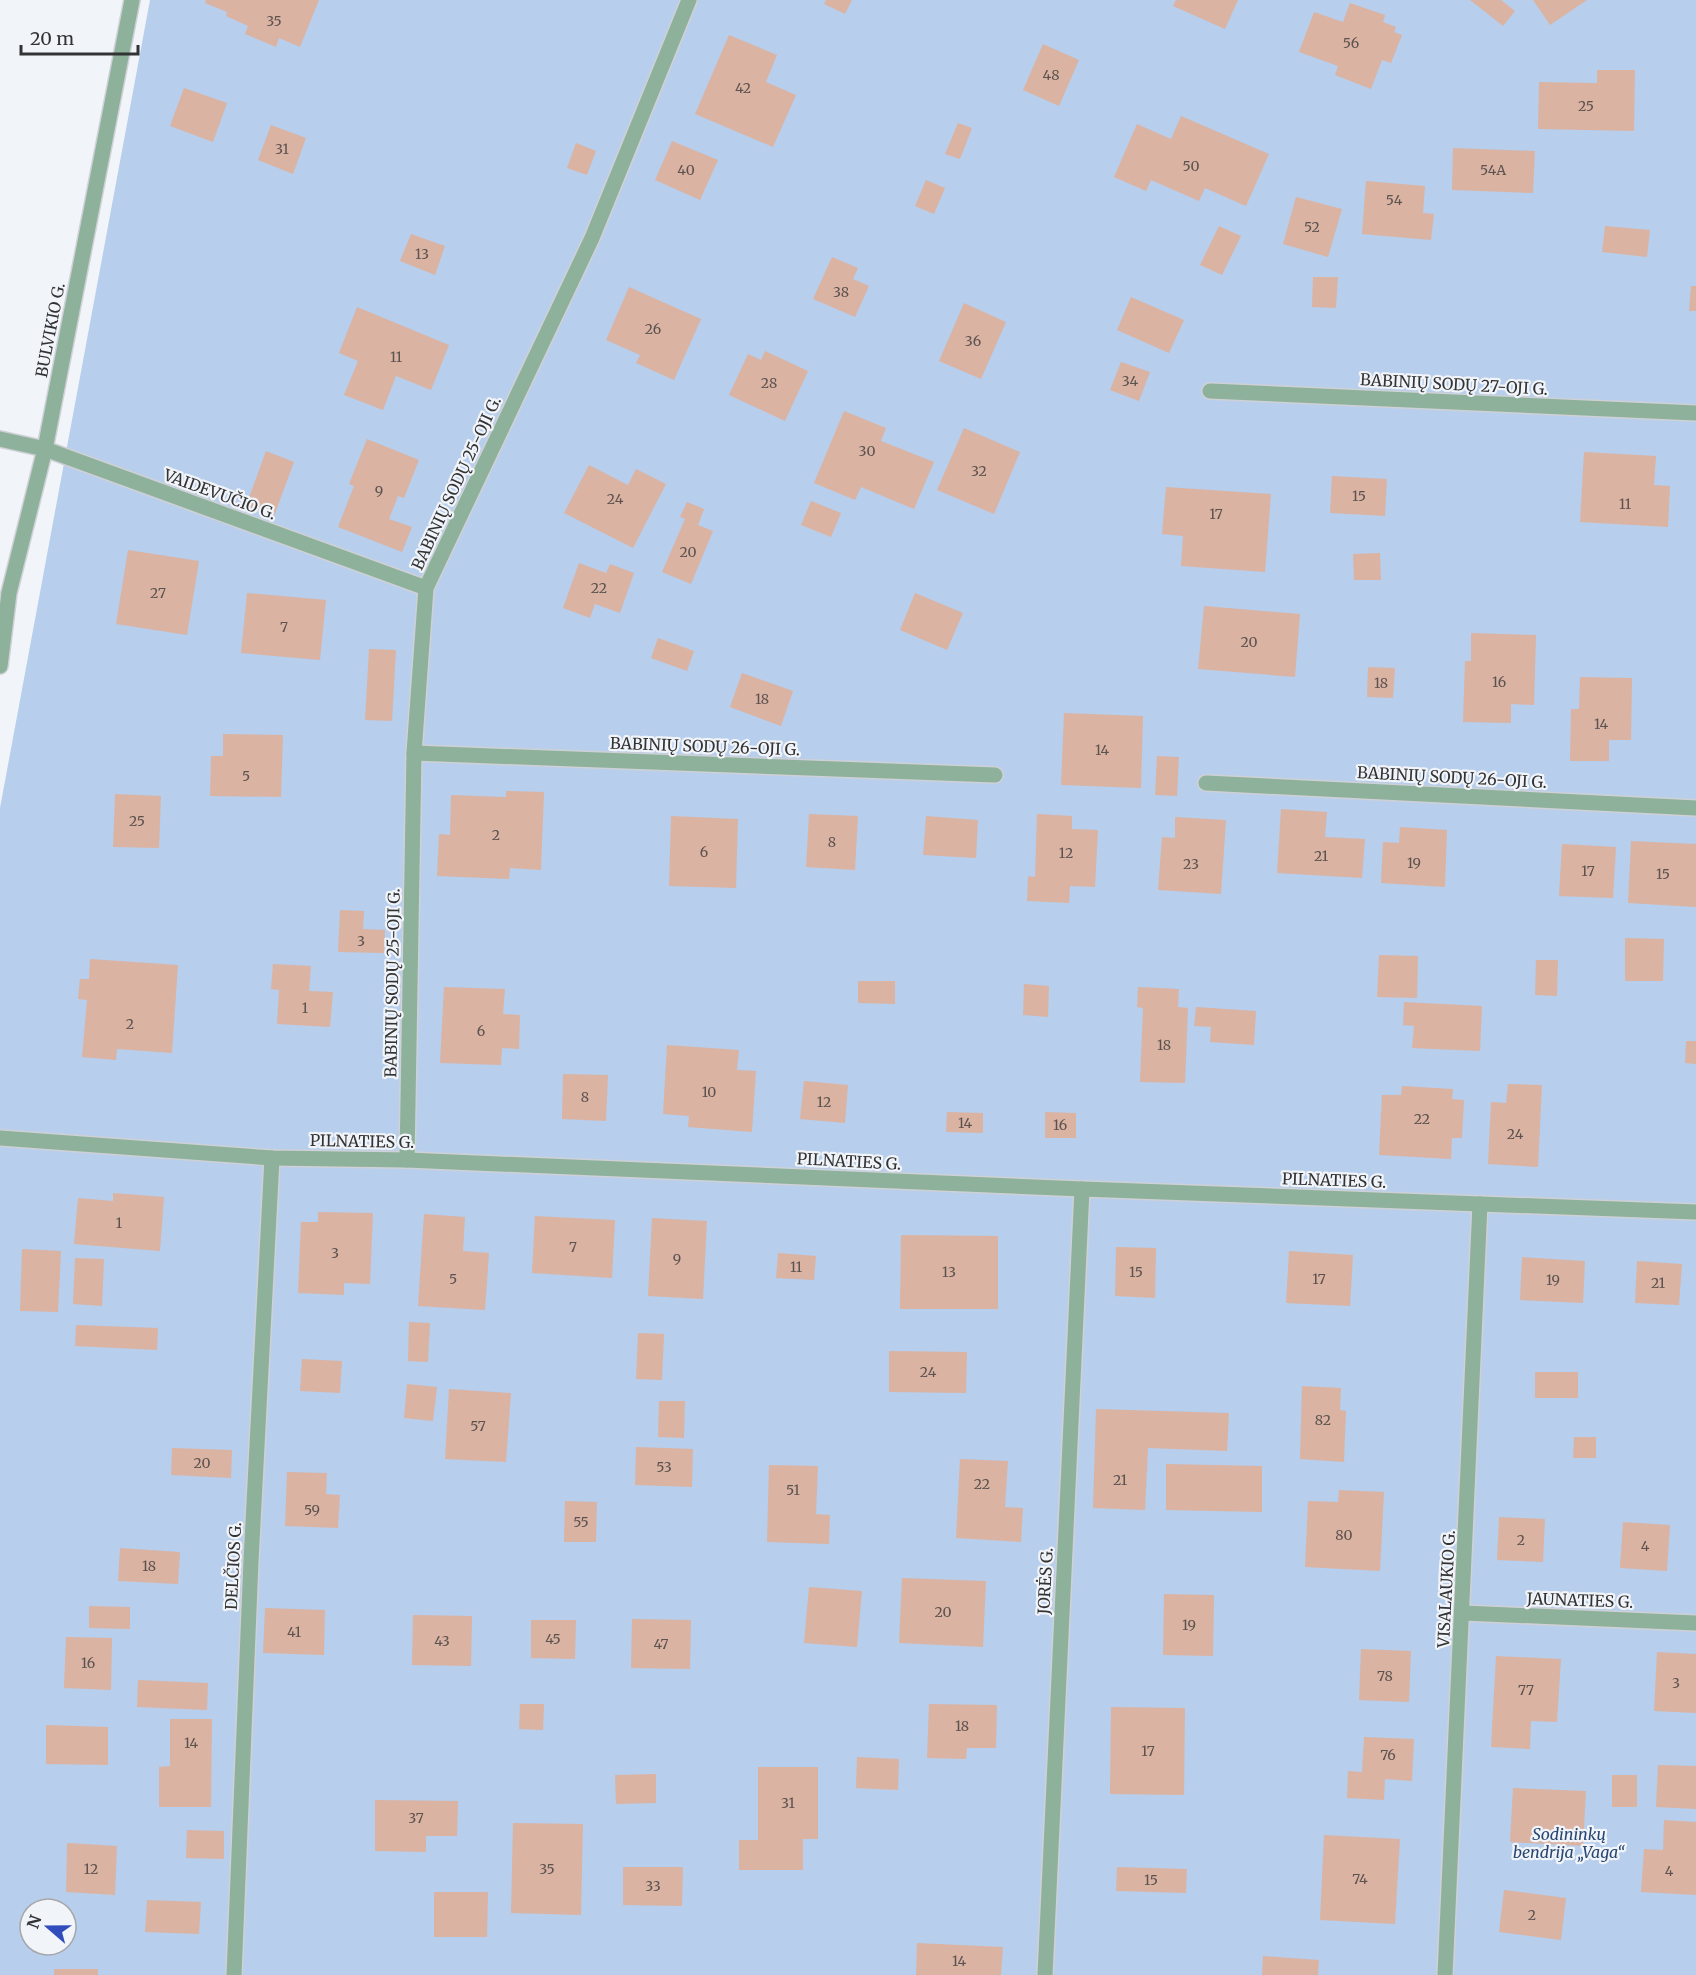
<svg xmlns="http://www.w3.org/2000/svg" width="1696" height="1975" font-family="Merriweather,serif">
<style>
.green{fill:#b7ceec;fill-rule:evenodd}
.building{fill:#dbb3a2}
.lines{fill:none;stroke-linecap:round;stroke-linejoin:round}
.street-casing{stroke:#cfd1d6;stroke-width:18}
.street{stroke:#8db19a;stroke-width:15}
.labels{text-anchor:middle;dominant-baseline:central;stroke-width:4.5;stroke-linejoin:round;paint-order:stroke}
.number-label{font-size:14px;fill:#5c5350}
.street-label{font-size:16px;fill:#323335;stroke:#f1f4f9}
.park-label{font-size:16px;font-style:italic;fill:#274772;stroke:#f1f4f9}
</style>
<rect width="100%" height="100%" fill="#f1f4f9"/>
<path class="green" d="M150,0H1696V1975H0V808ZM30,1909H66V1945H30Z"/>
<g class="building">
<path d="M206,0H319L300,47L279,38L276,47L245,34L248,26L226,16L227,12L205,3Z"/>
<path d="M826,0H852L845,14L824,4Z"/>
<path d="M1176,0H1238L1225,29L1173,6Z"/>
<path d="M1470,0H1501L1515,11L1503,26Z"/>
<path d="M1533,0H1587L1550,25Z"/>
<path d="M1350,3L1385,15L1383,22L1396,27L1394,32L1402,35L1391,63L1382,60L1371,89L1335,75L1338,66L1299,52L1314,12L1343,22Z"/>
<path d="M729,35L777,55L766,82L796,95L773,147L695,114Z"/>
<path d="M1043,44L1079,60L1059,106L1023,90Z"/>
<path d="M1597,70H1635L1634,131L1538,129L1539,82L1597,83Z"/>
<path d="M184,88L227,103L213,142L170,126Z"/>
<path d="M1181,116L1269,154L1246,206L1205,188L1199,201L1151,180L1146,191L1114,177L1137,124L1171,139Z"/>
<path d="M958,123L972,128L960,159L945,154Z"/>
<path d="M271,125L306,138L293,174L258,160Z"/>
<path d="M672,141L718,160L700,200L655,180Z"/>
<path d="M576,143L596,151L587,175L567,168Z"/>
<path d="M1453,148L1535,151L1533,193L1452,190Z"/>
<path d="M926,180L945,188L934,214L915,206Z"/>
<path d="M1366,181L1425,186L1423,213L1434,214L1431,240L1362,234Z"/>
<path d="M1296,197L1342,209L1328,257L1283,244Z"/>
<path d="M1219,226L1241,236L1222,275L1200,265Z"/>
<path d="M1605,226L1650,230L1647,257L1602,252Z"/>
<path d="M411,234L445,246L435,275L400,261Z"/>
<path d="M832,257L858,268L853,279L869,286L855,317L813,299Z"/>
<path d="M1313,277H1338L1336,308L1312,307Z"/>
<path d="M1691,286H1696V311H1689Z"/>
<path d="M629,287L701,319L674,380L636,363L640,355L606,340Z"/>
<path d="M1131,297L1184,320L1169,353L1117,330Z"/>
<path d="M964,303L1006,322L981,379L939,361Z"/>
<path d="M357,307L449,345L431,390L396,376L383,410L344,395L358,361L339,353Z"/>
<path d="M765,351L808,371L785,421L729,395L748,354L761,360Z"/>
<path d="M1121,362L1150,372L1139,401L1110,390Z"/>
<path d="M844,411L886,428L881,441L934,462L914,509L861,487L855,500L814,483Z"/>
<path d="M964,428L1020,452L994,514L937,490Z"/>
<path d="M367,439L419,460L404,498L398,496L389,519L412,527L402,552L338,527L354,486L349,484Z"/>
<path d="M266,451L294,462L274,516L246,506Z"/>
<path d="M1584,452L1656,456L1654,485L1670,486L1668,527L1580,522Z"/>
<path d="M589,465L628,485L636,469L666,484L633,548L564,513Z"/>
<path d="M1332,476L1387,479L1385,516L1330,513Z"/>
<path d="M1166,487L1271,494L1265,572L1181,566L1183,536L1162,534Z"/>
<path d="M811,501L841,513L831,537L801,525Z"/>
<path d="M687,502L704,509L698,525L713,531L691,584L662,572L685,519L680,517Z"/>
<path d="M128,550L199,561L187,635L116,624Z"/>
<path d="M1380,553L1381,580H1354L1353,554Z"/>
<path d="M579,563L606,573L610,564L634,573L620,613L595,604L590,618L563,608Z"/>
<path d="M247,593L326,600L320,660L241,653Z"/>
<path d="M915,593L963,613L947,650L900,630Z"/>
<path d="M1204,606L1300,614L1295,677L1198,669Z"/>
<path d="M1471,633L1536,635L1534,705L1511,704V723L1463,722L1465,661H1471Z"/>
<path d="M658,638L694,651L687,671L651,658Z"/>
<path d="M369,649L396,650L392,721L365,720Z"/>
<path d="M1368,667L1395,668L1393,698L1367,697Z"/>
<path d="M742,673L793,691L781,726L730,707Z"/>
<path d="M1580,677L1632,678L1631,740H1609V761H1570L1571,709H1579Z"/>
<path d="M1064,713L1143,716L1141,788L1061,785Z"/>
<path d="M223,734L283,735L281,797L210,796L211,756H223Z"/>
<path d="M1157,756L1179,757L1177,796L1155,795Z"/>
<path d="M506,791L544,792L541,870L510,868L509,879L437,876L439,834L450,835L451,795L506,797Z"/>
<path d="M115,794L161,796L159,848L113,847Z"/>
<path d="M1281,809L1327,812L1325,837L1365,839L1362,878L1277,873Z"/>
<path d="M809,814L858,816L855,870L806,867Z"/>
<path d="M1037,814L1072,816V829L1098,830L1095,887L1070,886L1069,903L1027,901L1028,876L1035,877Z"/>
<path d="M671,816L738,819L736,888L669,886Z"/>
<path d="M926,816L978,820L976,858L923,855Z"/>
<path d="M1175,817L1226,820L1221,894L1158,890L1162,837L1175,838Z"/>
<path d="M1400,827L1447,830L1445,887L1381,883L1383,842L1399,843Z"/>
<path d="M1631,841L1696,844V907L1628,903Z"/>
<path d="M1562,844L1616,847L1613,898L1559,896Z"/>
<path d="M340,910L364,911L363,929L385,930L384,953L338,952Z"/>
<path d="M1625,938L1664,939L1663,981H1625Z"/>
<path d="M1379,955L1418,956L1417,998L1377,997Z"/>
<path d="M90,959L178,965L172,1053L117,1049L116,1060L82,1057L87,1000L78,999L80,979H89Z"/>
<path d="M1536,960H1558L1557,996L1535,995Z"/>
<path d="M273,964L311,966L309,991L333,992L330,1027L277,1024L279,990L271,989Z"/>
<path d="M858,981H895V1004L858,1003Z"/>
<path d="M1024,984L1049,986L1048,1017L1023,1015Z"/>
<path d="M444,987L505,989L503,1014L520,1015L519,1049L502,1048L501,1065L440,1063Z"/>
<path d="M1138,987L1179,989L1178,1007L1188,1008L1185,1083L1140,1082L1143,1008L1137,1007Z"/>
<path d="M1404,1002L1482,1006L1480,1051L1412,1048L1414,1026L1403,1025Z"/>
<path d="M1196,1007L1256,1011L1254,1045L1210,1042L1211,1027L1194,1026Z"/>
<path d="M1686,1041H1696V1064L1685,1063Z"/>
<path d="M667,1045L739,1050L737,1070L756,1071L752,1132L688,1127L689,1116L663,1114Z"/>
<path d="M563,1074L608,1075L606,1121L562,1119Z"/>
<path d="M804,1081L848,1085L845,1123L800,1119Z"/>
<path d="M1508,1084L1542,1085L1538,1167L1488,1164L1491,1102L1506,1103Z"/>
<path d="M1402,1086L1453,1089L1452,1099L1464,1100L1462,1138H1452L1451,1159L1379,1155L1382,1095H1401Z"/>
<path d="M947,1112L983,1113V1133L946,1132Z"/>
<path d="M1045,1112L1076,1113V1138H1045Z"/>
<path d="M113,1193L164,1197L160,1251L74,1244L78,1198L113,1201Z"/>
<path d="M318,1212L373,1213L370,1284L344,1283V1295L298,1293L301,1222H318Z"/>
<path d="M424,1214L465,1217L463,1251L489,1253L485,1310L418,1306Z"/>
<path d="M535,1216L615,1220L612,1278L532,1273Z"/>
<path d="M652,1218L707,1221L703,1299L648,1296Z"/>
<path d="M901,1235L998,1236V1309H900Z"/>
<path d="M1116,1247L1156,1248L1155,1298L1115,1296Z"/>
<path d="M22,1249L61,1251L58,1312L20,1311Z"/>
<path d="M1289,1251L1353,1255L1350,1306L1286,1303Z"/>
<path d="M778,1253L816,1256L814,1280L776,1278Z"/>
<path d="M1522,1257L1585,1261L1583,1303L1520,1300Z"/>
<path d="M75,1258L104,1259L102,1306L73,1304Z"/>
<path d="M1637,1261L1682,1264L1679,1305L1635,1303Z"/>
<path d="M409,1322L430,1323L428,1362L408,1361Z"/>
<path d="M76,1325L158,1328L157,1350L75,1346Z"/>
<path d="M638,1333L664,1334L662,1380L636,1379Z"/>
<path d="M889,1351L967,1352L966,1393L889,1392Z"/>
<path d="M302,1359L342,1361L340,1393L300,1391Z"/>
<rect x="1535" y="1372" width="43" height="26"/>
<path d="M407,1384L437,1387L433,1421L404,1418Z"/>
<path d="M1302,1386L1341,1388L1340,1410L1346,1411L1344,1462L1300,1459Z"/>
<path d="M449,1389L511,1393L506,1462L445,1459Z"/>
<path d="M659,1401H685L684,1438L658,1437Z"/>
<path d="M1096,1409L1229,1413L1227,1451L1148,1448L1145,1510L1093,1508Z"/>
<path d="M1574,1437H1596V1458H1573Z"/>
<path d="M636,1447L693,1449L692,1487L635,1485Z"/>
<path d="M172,1448L232,1450L231,1478L171,1475Z"/>
<path d="M960,1459L1008,1461L1005,1507L1023,1508L1021,1542L956,1538Z"/>
<path d="M1166,1464L1262,1466V1512L1166,1510Z"/>
<path d="M769,1465L818,1466L816,1514L830,1515L829,1544L767,1542Z"/>
<path d="M287,1472L327,1473L326,1494L340,1495L338,1528L285,1526Z"/>
<path d="M1339,1490L1384,1492L1380,1571L1305,1567L1308,1501L1338,1502Z"/>
<path d="M565,1501L597,1502L596,1542H564Z"/>
<path d="M1499,1517L1545,1519L1543,1562L1497,1560Z"/>
<path d="M1623,1522L1670,1525L1667,1571L1620,1568Z"/>
<path d="M120,1548L180,1552L178,1584L118,1581Z"/>
<path d="M902,1578L986,1581L983,1647L899,1643Z"/>
<path d="M809,1587L862,1591L857,1647L804,1643Z"/>
<path d="M1164,1594L1214,1595L1213,1656L1163,1655Z"/>
<path d="M89,1606L130,1607V1629L89,1628Z"/>
<path d="M265,1608L325,1610L324,1655L263,1653Z"/>
<path d="M413,1615L472,1616L471,1666L412,1665Z"/>
<path d="M632,1619L691,1620L690,1669L631,1668Z"/>
<path d="M531,1620H576L575,1659L531,1658Z"/>
<path d="M66,1637L112,1638L111,1690L64,1688Z"/>
<path d="M1361,1649L1411,1651L1409,1702L1359,1700Z"/>
<path d="M1657,1652L1696,1654V1713L1654,1711Z"/>
<path d="M1496,1656L1561,1659L1557,1722L1531,1721L1530,1749L1491,1747Z"/>
<path d="M138,1680L208,1683L207,1710L137,1707Z"/>
<path d="M520,1704H544L543,1730L519,1729Z"/>
<path d="M929,1704L997,1705L996,1748H967L966,1759L927,1758Z"/>
<path d="M1111,1707L1185,1708L1184,1795L1110,1794Z"/>
<path d="M170,1719H212L211,1807H159V1767L170,1766Z"/>
<path d="M46,1725L108,1727V1765L46,1764Z"/>
<path d="M1364,1737L1414,1739L1412,1781L1385,1779L1384,1800L1347,1798L1348,1771L1362,1772Z"/>
<path d="M857,1757L899,1759L898,1790L856,1788Z"/>
<path d="M1658,1765L1696,1766V1809L1656,1807Z"/>
<path d="M758,1767H818V1839H803V1870H739V1840H758Z"/>
<path d="M656,1774V1803L616,1804L615,1775Z"/>
<rect x="1612" y="1775" width="25" height="32"/>
<path d="M1513,1788L1586,1791L1583,1846L1510,1842Z"/>
<path d="M375,1800L458,1801L457,1836H426V1852L375,1851Z"/>
<path d="M1664,1820L1696,1822V1895L1641,1892L1644,1849L1663,1850Z"/>
<path d="M513,1823L583,1824L581,1915L511,1913Z"/>
<path d="M187,1830L224,1831V1859L186,1858Z"/>
<path d="M1324,1835L1400,1839L1395,1924L1320,1920Z"/>
<path d="M67,1843L117,1846L115,1895L66,1892Z"/>
<path d="M623,1867H683L682,1906L623,1905Z"/>
<path d="M1117,1867L1187,1869L1186,1893L1116,1891Z"/>
<path d="M1504,1890L1566,1898L1561,1940L1499,1932Z"/>
<path d="M434,1892H488L487,1937H434Z"/>
<path d="M147,1900L201,1902L199,1934L145,1932Z"/>
<path d="M917,1943L1003,1947L1001,1975H916Z"/>
<path d="M1263,1956L1319,1960L1318,1975H1262Z"/>
<rect x="54" y="1969" width="44" height="6"/>
</g>
<g class="lines">
<g class="street-casing">
<g id="street">
<path d="M1210,391L1696,413"/>
<path d="M0,439L45,449L426,588"/>
<path d="M0,666L9,593L45,449L132,0"/>
<path d="M414,753L995,775"/>
<path d="M1206,783L1696,808"/>
<path d="M0,1138L272,1158L407,1160L1082,1189L1696,1212"/>
<path d="M407,1160L414,753L426,588L592,238L689,0"/>
<path d="M1463,1613L1696,1623"/>
<path d="M234,1975L251,1561L272,1158"/>
<path d="M1045,1975L1082,1189"/>
<path d="M1445,1975L1480,1204"/>
</g>
</g>
<use href="#street" class="street"/>
</g>
<g class="labels">
<g class="number-label">
<text x="274" y="21">35</text>
<text x="1351" y="43">56</text>
<text x="1051" y="75">48</text>
<text x="743" y="88">42</text>
<text x="1586" y="106">25</text>
<text x="282" y="149">31</text>
<text x="1191" y="166">50</text>
<text x="686" y="170">40</text>
<text x="1493" y="170">54A</text>
<text x="1394" y="200">54</text>
<text x="1312" y="227">52</text>
<text x="422" y="254">13</text>
<text x="841" y="292">38</text>
<text x="653" y="329">26</text>
<text x="973" y="341">36</text>
<text x="396" y="357">11</text>
<text x="1130" y="381">34</text>
<text x="769" y="383">28</text>
<text x="867" y="451">30</text>
<text x="979" y="471">32</text>
<text x="379" y="491">9</text>
<text x="1359" y="496">15</text>
<text x="615" y="499">24</text>
<text x="1625" y="504">11</text>
<text x="1216" y="514">17</text>
<text x="688" y="552">20</text>
<text x="599" y="588">22</text>
<text x="158" y="593">27</text>
<text x="284" y="627">7</text>
<text x="1249" y="642">20</text>
<text x="1499" y="682">16</text>
<text x="1381" y="683">18</text>
<text x="762" y="699">18</text>
<text x="1601" y="724">14</text>
<text x="1102" y="750">14</text>
<text x="246" y="776">5</text>
<text x="137" y="821">25</text>
<text x="496" y="835">2</text>
<text x="832" y="842">8</text>
<text x="704" y="852">6</text>
<text x="1066" y="853">12</text>
<text x="1321" y="856">21</text>
<text x="1414" y="863">19</text>
<text x="1191" y="864">23</text>
<text x="1588" y="871">17</text>
<text x="1663" y="874">15</text>
<text x="361" y="941">3</text>
<text x="305" y="1008">1</text>
<text x="130" y="1024">2</text>
<text x="481" y="1031">6</text>
<text x="1164" y="1045">18</text>
<text x="709" y="1092">10</text>
<text x="585" y="1097">8</text>
<text x="824" y="1102">12</text>
<text x="1422" y="1119">22</text>
<text x="965" y="1123">14</text>
<text x="1060" y="1125">16</text>
<text x="1515" y="1134">24</text>
<text x="119" y="1223">1</text>
<text x="573" y="1247">7</text>
<text x="335" y="1253">3</text>
<text x="677" y="1259">9</text>
<text x="796" y="1267">11</text>
<text x="949" y="1272">13</text>
<text x="1136" y="1272">15</text>
<text x="453" y="1279">5</text>
<text x="1319" y="1279">17</text>
<text x="1553" y="1280">19</text>
<text x="1658" y="1283">21</text>
<text x="928" y="1372">24</text>
<text x="1323" y="1420">82</text>
<text x="478" y="1426">57</text>
<text x="202" y="1463">20</text>
<text x="664" y="1467">53</text>
<text x="1120" y="1480">21</text>
<text x="982" y="1484">22</text>
<text x="793" y="1490">51</text>
<text x="312" y="1510">59</text>
<text x="581" y="1522">55</text>
<text x="1344" y="1535">80</text>
<text x="1521" y="1540">2</text>
<text x="1645" y="1546">4</text>
<text x="149" y="1566">18</text>
<text x="943" y="1612">20</text>
<text x="1189" y="1625">19</text>
<text x="294" y="1632">41</text>
<text x="553" y="1639">45</text>
<text x="442" y="1641">43</text>
<text x="661" y="1644">47</text>
<text x="88" y="1663">16</text>
<text x="1385" y="1676">78</text>
<text x="1676" y="1683">3</text>
<text x="1526" y="1690">77</text>
<text x="962" y="1726">18</text>
<text x="191" y="1743">14</text>
<text x="1148" y="1751">17</text>
<text x="1388" y="1755">76</text>
<text x="788" y="1803">31</text>
<text x="416" y="1818">37</text>
<text x="91" y="1869">12</text>
<text x="547" y="1869">35</text>
<text x="1669" y="1871">4</text>
<text x="1360" y="1879">74</text>
<text x="1151" y="1880">15</text>
<text x="653" y="1886">33</text>
<text x="1532" y="1915">2</text>
<text x="959" y="1961">14</text>
</g>
<g class="street-label">
<text transform="translate(50 330) rotate(-79)">BULVIKIO G.</text>
<text transform="translate(1454 384) rotate(3)">BABINIŲ SODŲ 27-OJI G.</text>
<text transform="translate(456 483) rotate(-65)">BABINIŲ SODŲ 25-OJI G.</text>
<text transform="translate(220 494) rotate(20)">VAIDEVUČIO G.</text>
<text transform="translate(705 746) rotate(2)">BABINIŲ SODŲ 26-OJI G.</text>
<text transform="translate(1452 777) rotate(3)">BABINIŲ SODŲ 26-OJI G.</text>
<text transform="translate(392 983) rotate(-89)">BABINIŲ SODŲ 25-OJI G.</text>
<text transform="translate(362 1141) rotate(1)">PILNATIES G.</text>
<text transform="translate(849 1161) rotate(3)">PILNATIES G.</text>
<text transform="translate(1334 1180) rotate(2)">PILNATIES G.</text>
<text transform="translate(233 1566) rotate(-87)">DELČIOS G.</text>
<text transform="translate(1045 1581) rotate(-87)">JORĖS G.</text>
<text transform="translate(1446 1589) rotate(-87)">VISALAUKIO G.</text>
<text transform="translate(1580 1600) rotate(2)">JAUNATIES G.</text>
</g>
<g class="park-label">
<text x="1569" y="1834">Sodininkų<tspan x="1569" dy="18">bendrija „Vaga“</tspan></text>
</g>
</g>
<g transform="translate(48 1927) rotate(290)"><circle r="28" fill="#f1f4f9" stroke="#a5a7ab" stroke-width="1.5"/>
<path d="M0-4.5L10 22L0 15L-10 22Z" fill="#314cbd"/>
<text y="-9" font-size="16" font-weight="bold" text-anchor="middle" fill="#323335">N</text>
</g>
<path d="M21 45v9h117v-9" fill="none" stroke="#323335" stroke-width="3"/>
<text x="30" y="45" font-size="18" fill="#323335" stroke="#f1f4f9" stroke-width="4.5" paint-order="stroke">20 m</text>
</svg>
